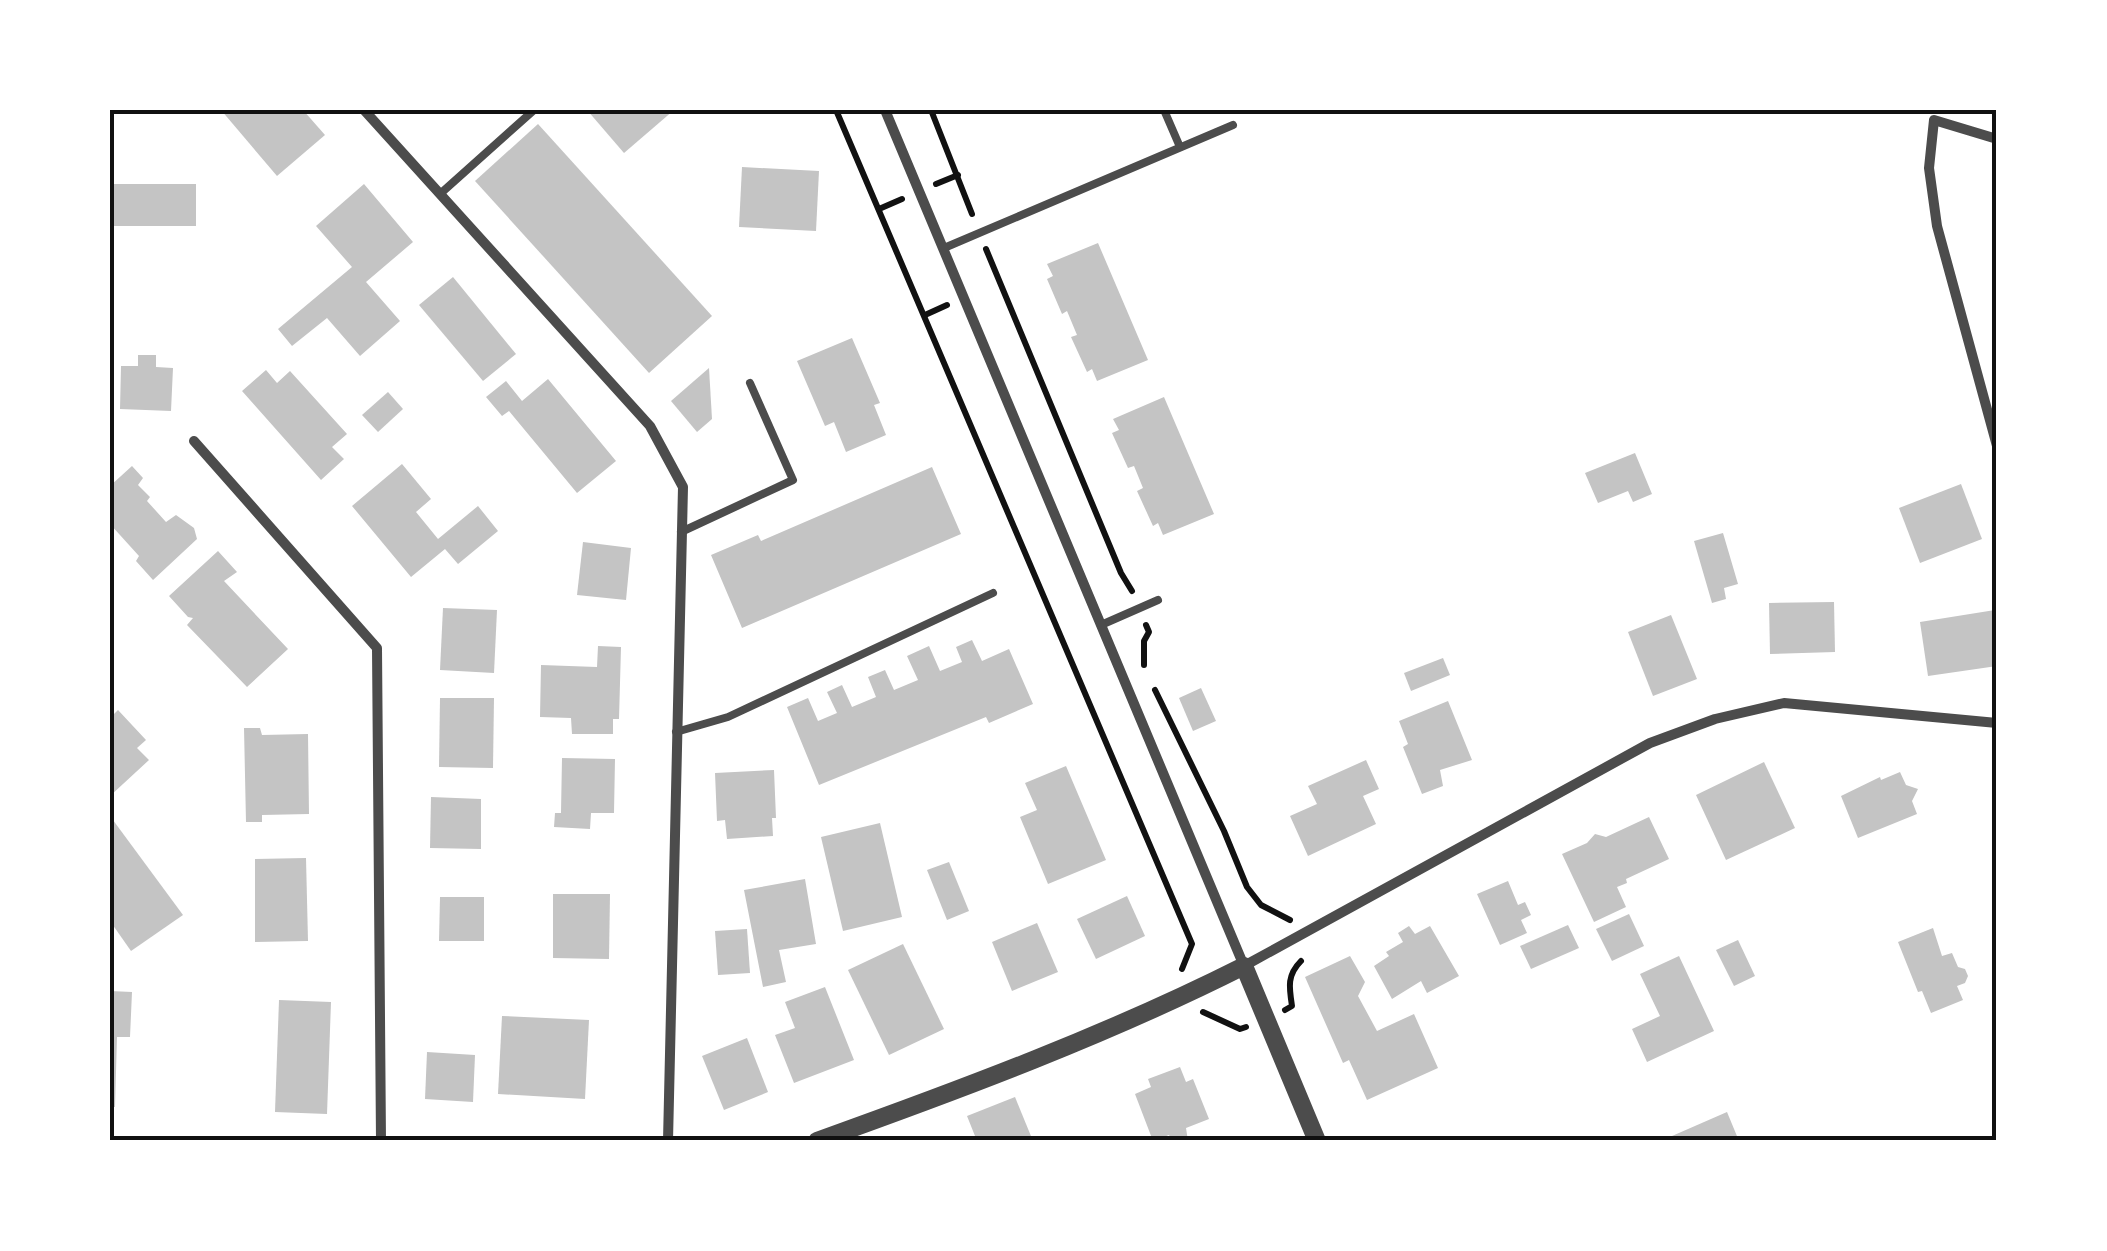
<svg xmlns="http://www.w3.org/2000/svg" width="2107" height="1251" font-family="'IBM Plex Serif',serif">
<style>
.building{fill:#c4c4c4}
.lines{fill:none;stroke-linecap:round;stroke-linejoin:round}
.path{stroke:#111;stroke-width:6}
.service{stroke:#4c4c4c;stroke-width:8}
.minor{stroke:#4c4c4c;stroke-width:10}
.tertiary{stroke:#4c4c4c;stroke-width:18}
.neatline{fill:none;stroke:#111;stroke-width:4}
</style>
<rect width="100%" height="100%" fill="#fff"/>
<g class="building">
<path d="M221,110H303L325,135L277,176Z"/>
<path d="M587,110H674L624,153Z"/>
<path d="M538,124L712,316L649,373L475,181Z"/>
<path d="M742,167L819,171L816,231L739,227Z"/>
<rect x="110" y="184" width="86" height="42"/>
<path d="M364,184L413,242L366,282L400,321L360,356L327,318L292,346L278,329L352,267L316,226Z"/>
<path d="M1098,243L1148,360L1097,381L1092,369L1087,372L1071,337L1077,335L1067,311L1062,314L1047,279L1053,276L1047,264Z"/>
<path d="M453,277L516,354L483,381L419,305Z"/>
<path d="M852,338L880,403L874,405L886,435L846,452L834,422L825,426L797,361Z"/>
<path d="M138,355H156V367L173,368L171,411L120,409L121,366H138Z"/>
<path d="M709,368L712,419L697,432L671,401Z"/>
<path d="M266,370L277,383L290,371L347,434L332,447L344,459L321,480L242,391Z"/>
<path d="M548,379L616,461L577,493L509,411L502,416L486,397L506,381L522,401Z"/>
<path d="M388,392L403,409L378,432L362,415Z"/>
<path d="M1164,397L1214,514L1163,535L1158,523L1153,526L1137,491L1143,488L1134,466L1128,468L1112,433L1119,430L1113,419Z"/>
<path d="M1635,453L1652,494L1633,502L1628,491L1598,503L1585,473Z"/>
<path d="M402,464L431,499L416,512L438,539L478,506L498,531L458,564L445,549L411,577L352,506Z"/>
<path d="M132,466L143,478L138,485L150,497L147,501L166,522L176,515L194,528L197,539L153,580L136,561L139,556L110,524V486Z"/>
<path d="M932,467L961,534L742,628L711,555L758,535L761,541Z"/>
<path d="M1961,484L1982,539L1920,563L1899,508Z"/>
<path d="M1723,533L1738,584L1724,588L1726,599L1712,603L1694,541Z"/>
<path d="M583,542L631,548L626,600L577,595Z"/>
<path d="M218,551L237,572L224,581L288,649L247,687L187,625L193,618L188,617L169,596Z"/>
<path d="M1834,602L1835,652L1770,654L1769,603Z"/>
<path d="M443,608L497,610L494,673L440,670Z"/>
<path d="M1995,610L1997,666L1928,676L1920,622Z"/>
<path d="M1671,615L1697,679L1653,696L1628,632Z"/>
<path d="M972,640L982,661L1009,649L1033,704L989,723L986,717L819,785L787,707L808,698L818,721L837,713L827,692L842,685L852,707L876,697L868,677L885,670L894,690L918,680L907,656L929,646L940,671L962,662L956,647Z"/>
<path d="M598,646L621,647L619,719H613V734H572L571,718L540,717L541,665L597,667Z"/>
<path d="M1443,658L1450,675L1411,691L1404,673Z"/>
<path d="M1201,688L1216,721L1193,731L1179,698Z"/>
<path d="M440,698H494L493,768L439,767Z"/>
<path d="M1448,701L1472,760L1440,770L1443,786L1422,794L1403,747L1408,744L1399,721Z"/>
<path d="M118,710L146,740L137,748L149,760L110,796V718Z"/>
<path d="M244,728H260L262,735L308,734L309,814L262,815V822H246Z"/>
<path d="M562,758L615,759L614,813H591L590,829L554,827L555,813H561Z"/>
<path d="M1366,760L1379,789L1363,796L1376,824L1308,856L1290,816L1317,804L1308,786Z"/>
<path d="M1764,762L1795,828L1726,860L1696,795Z"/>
<path d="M1066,766L1106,860L1048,884L1020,817L1037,810L1025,783Z"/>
<path d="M774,770L776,818H772L773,836L727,839L725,820L717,821L715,773Z"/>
<path d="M1900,772L1906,785L1918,789L1912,801L1917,814L1858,838L1841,796L1880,777L1881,780Z"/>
<path d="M431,797L481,799V849L430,848Z"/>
<path d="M110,816L183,915L131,951L110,921Z"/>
<path d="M1649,817L1669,859L1626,879L1627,883L1617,887L1626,907L1594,922L1562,854L1587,843L1595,834L1606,837Z"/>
<path d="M880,823L902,917L843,931L821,837Z"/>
<path d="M306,858L308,941L255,942V859Z"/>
<path d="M949,862L969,911L947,920L927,870Z"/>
<path d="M805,879L816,944L779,950L786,982L763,987L744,890Z"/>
<path d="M1508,881L1518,905L1525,902L1531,915L1521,920L1527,933L1500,945L1477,894Z"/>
<path d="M553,894H610L609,959L553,958Z"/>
<path d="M1127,896L1145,936L1096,959L1077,919Z"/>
<path d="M440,897H484V941H439Z"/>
<path d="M1629,914L1644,946L1612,961L1596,929Z"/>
<path d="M1037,923L1058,972L1012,991L992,942Z"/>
<path d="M1568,925L1579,948L1531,969L1520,946Z"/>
<path d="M1409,926L1415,934L1430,926L1459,976L1427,993L1421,981L1392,999L1374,966L1389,956L1386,952L1403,942L1398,933Z"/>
<path d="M1933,928L1942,956L1952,953L1958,967L1965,969L1968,976L1965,983L1957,986L1963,1000L1931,1013L1922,991L1918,992L1898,942Z"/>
<path d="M747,929L750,973L718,975L715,931Z"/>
<path d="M1738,940L1755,976L1734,986L1716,950Z"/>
<path d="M903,944L944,1029L889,1055L848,970Z"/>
<path d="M1350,956L1365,982L1358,996L1377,1031L1414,1014L1438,1068L1367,1100L1349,1060L1343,1063L1305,977Z"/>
<path d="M1679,956L1714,1031L1647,1062L1632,1029L1660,1016L1640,974Z"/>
<path d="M825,987L854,1060L794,1083L775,1035L795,1028L785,1002Z"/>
<path d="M110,991L132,992L130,1037H117L115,1107H110Z"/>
<path d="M279,1000L331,1002L327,1114L275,1112Z"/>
<path d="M502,1016L589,1020L585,1099L498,1094Z"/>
<path d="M747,1038L768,1092L724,1110L702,1056Z"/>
<path d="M427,1052L475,1055L473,1102L425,1099Z"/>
<path d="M1180,1067L1186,1082L1193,1079L1209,1119L1186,1128L1188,1141H1172L1169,1135L1153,1141L1135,1094L1151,1087L1148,1079Z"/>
<path d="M1015,1097L1033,1141H977L967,1116Z"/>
<path d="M1727,1112L1739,1141H1675L1672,1136Z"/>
</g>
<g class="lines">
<g class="path">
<path d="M836,110L1192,944L1182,969"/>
<path d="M931,110L972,214"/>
<path d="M936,184L958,175"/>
<path d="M879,209L902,199"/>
<path d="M986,249L1121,573L1132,591"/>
<path d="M925,315L947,305"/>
<path d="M1144,665V641L1149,632L1146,625"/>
<path d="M1155,690L1224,831L1247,887L1261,905L1290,920"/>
<path d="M1285,1010L1292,1006C1289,987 1287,975 1301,961"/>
<path d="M1203,1012L1240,1029L1246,1027"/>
</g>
<g class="service">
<path d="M1164,110L1180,147"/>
<path d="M440,194L534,110"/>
<path d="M944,248L1233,125"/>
<path d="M681,532L793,480L750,383"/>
<path d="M1101,625L1158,600"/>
<path d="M676,732L728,717L993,593"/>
</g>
<g class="minor">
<path d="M364,110L650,426L683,487L668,1141"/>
<path d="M885,110L1244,966L1650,743L1715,719L1784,703L1997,723"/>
<path d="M1997,139L1934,120L1929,168L1937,226L1997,446"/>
<path d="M194,441L377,648L381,1141"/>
</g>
<path class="tertiary" d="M817,1141C962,1089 1107,1035 1244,966L1317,1141"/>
</g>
<rect width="2107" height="1251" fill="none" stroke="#ffffff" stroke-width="225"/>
<rect x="112" y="112" width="1882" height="1026" class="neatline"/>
</svg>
